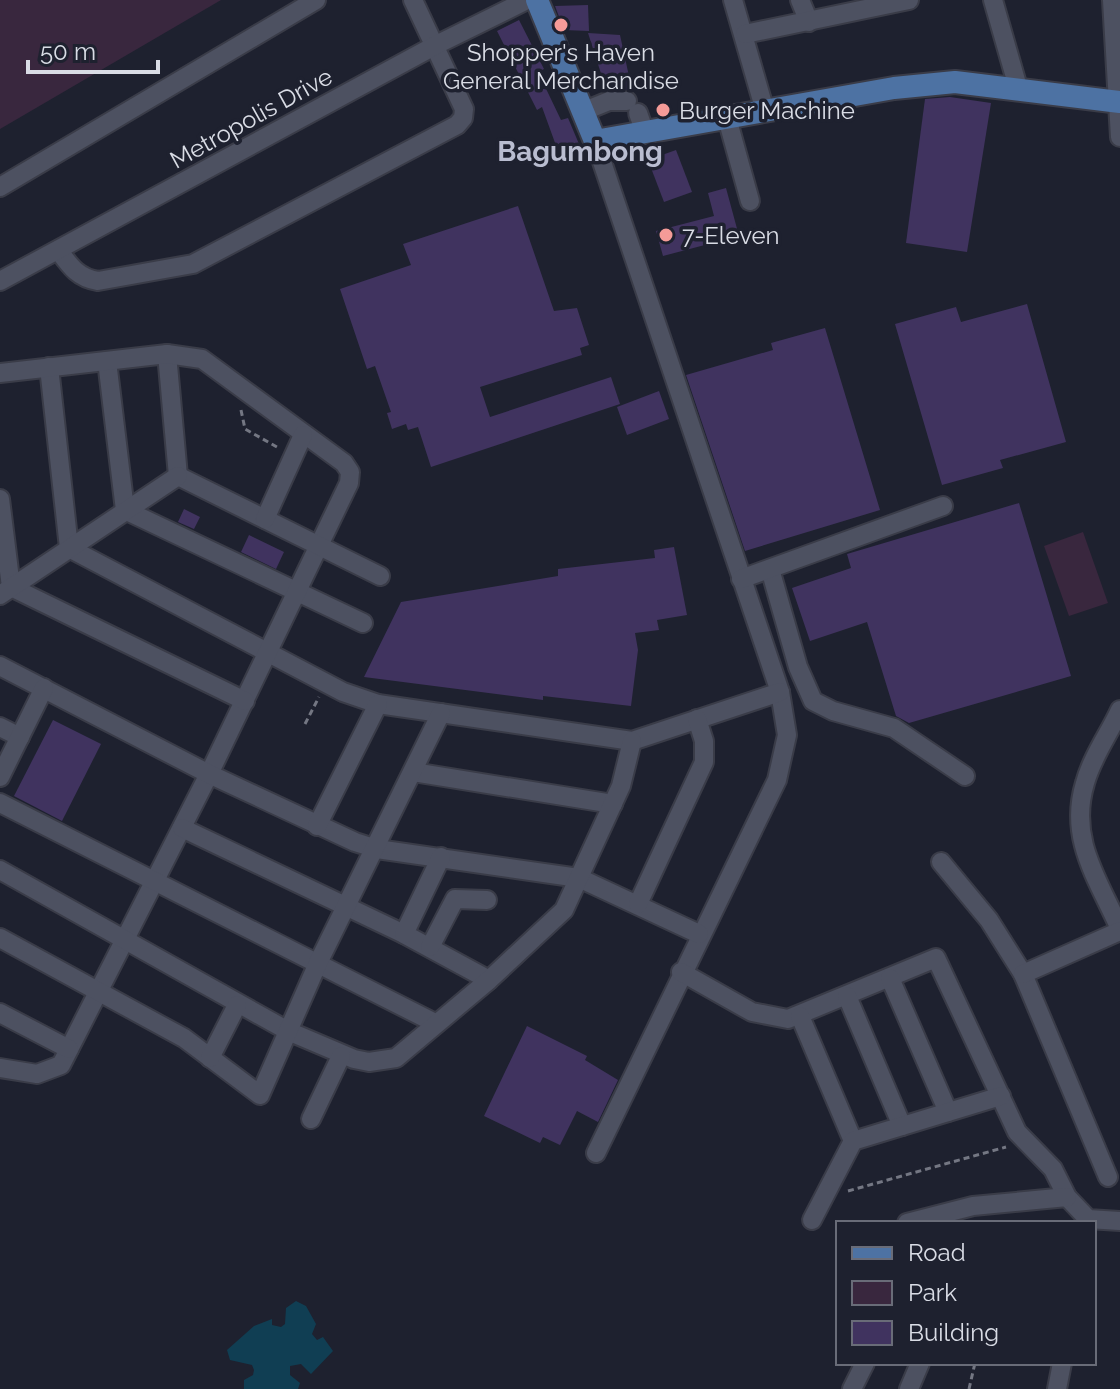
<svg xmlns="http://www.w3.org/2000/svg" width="1120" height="1389" font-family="Raleway,sans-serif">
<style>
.green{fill:#39273e}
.water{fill:#103e53}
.building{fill:#40335f}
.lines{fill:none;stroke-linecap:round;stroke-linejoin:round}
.minor-casing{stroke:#3a3c48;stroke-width:22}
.major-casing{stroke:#3a3c48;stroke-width:26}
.path{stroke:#747783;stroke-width:3;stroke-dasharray:6 4;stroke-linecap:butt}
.minor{stroke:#4d5161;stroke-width:18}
.major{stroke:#4d72a3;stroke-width:22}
.poi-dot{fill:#f59b98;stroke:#1e212f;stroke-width:3}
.labels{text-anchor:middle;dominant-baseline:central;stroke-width:7;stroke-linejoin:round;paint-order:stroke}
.poi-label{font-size:24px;fill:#d9dce5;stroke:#1e212f;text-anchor:start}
.street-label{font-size:24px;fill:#d9dce5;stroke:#1e212f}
.quarter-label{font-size:28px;font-weight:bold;fill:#b9bdd0;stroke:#1e212f}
</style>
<rect width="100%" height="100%" fill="#1e212f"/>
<g class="green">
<path d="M0,0H221L0,129Z"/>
<path d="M1083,532L1108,603L1069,616L1044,546Z"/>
</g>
<path class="water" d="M296,1301L306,1306L316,1324L312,1334L317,1340L323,1337L333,1351L311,1374L301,1364L290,1366V1375L300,1383L298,1389H244V1380L253,1375L254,1370L252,1365L230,1360L227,1350L254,1326L272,1319V1325L281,1327L285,1324L286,1308Z"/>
<g class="building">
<path d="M588,5L589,31L564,30L555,6Z"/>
<path d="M519,20L544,69L538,72L561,120L568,118L579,144L558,151L542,107L537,110L497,31Z"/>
<path d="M588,33L620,35L632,90L615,89L613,83L605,86Z"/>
<path d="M950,97L991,103L967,252L906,243L925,99Z"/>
<path d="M676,150L692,192L664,202L648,160Z"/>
<path d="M726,188L739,236L663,256L656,231L714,216L708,193Z"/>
<path d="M518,206L554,311L577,308L589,345L580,348L582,355L480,387L490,417L611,377L620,404L431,467L418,427L408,430L406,424L392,429L387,413L391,412L375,366L367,369L340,289L411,265L403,244Z"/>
<path d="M1027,304L1066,442L1000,460L1003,468L942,485L895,324L956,307L961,322Z"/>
<path d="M825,328L880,510L745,551L686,375L773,350L771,343Z"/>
<path d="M659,391L669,419L627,435L617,407Z"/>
<path d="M1019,503L1071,676L909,723L896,716L867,622L810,641L792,588L851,568L847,554Z"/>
<path d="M184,509L200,517L194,529L178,522Z"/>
<path d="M249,535L284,552L276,569L241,552Z"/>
<path d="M674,547L687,615L657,620L659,630L635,633L638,650L631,706L543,696V700L364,677L401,602L558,576V569L655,558L654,550Z"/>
<path d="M53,720L101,744L62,821L14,796Z"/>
<path d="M527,1026L587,1056L585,1060L618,1080L598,1122L577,1111L560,1145L543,1137L540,1143L484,1116Z"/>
</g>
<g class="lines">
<g class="minor-casing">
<g id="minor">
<path d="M733,0L765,111"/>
<path d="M800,0L809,22"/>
<path d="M993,0L1019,91"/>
<path d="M1112,0L1120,137"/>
<path d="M745,34L909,0"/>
<path d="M582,112L609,101H627"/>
<path d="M638,113L645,133"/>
<path d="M727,118L750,201"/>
<path d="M595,141L780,692L787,735L777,780L596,1153"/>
<path d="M0,187L316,0"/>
<path d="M59,251C70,266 78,278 98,281L193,264L457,125L463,118L464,109L413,0"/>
<path d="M0,281L436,45L527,0"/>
<path d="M167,354L178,476"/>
<path d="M107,361L125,510L363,623"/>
<path d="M49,367L69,548L343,692L378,704L632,741L780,692"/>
<path d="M0,373L167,354L202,359L344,463L350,472L349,483L209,774L61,1065L37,1074L0,1068"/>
<path d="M178,476L380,576"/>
<path d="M0,499L11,587L245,701"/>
<path d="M265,519L303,435"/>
<path d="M770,569L798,667L813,701L833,711L894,728L965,776"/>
<path d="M741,579L943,506"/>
<path d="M0,595L178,476"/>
<path d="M0,666L209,774L355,842L377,849L579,878L699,934"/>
<path d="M1120,710C1109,734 1092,757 1085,783C1068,839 1098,879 1120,929"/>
<path d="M0,727L20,737"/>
<path d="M413,772L613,804"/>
<path d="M0,777L44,688"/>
<path d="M0,803L435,1023"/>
<path d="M317,826L378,704"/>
<path d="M182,828L404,934L489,980"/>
<path d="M941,862L989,920L1023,974L1108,1177"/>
<path d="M0,870L288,1031L354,1059L369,1062L396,1058L489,980L564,910L621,786L632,741"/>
<path d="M638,904L704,762V741L697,719"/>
<path d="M404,934L441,857"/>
<path d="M0,938L184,1038L260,1095L318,963L441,713"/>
<path d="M430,947L455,899L487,900"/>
<path d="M681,972L752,1012L788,1019L936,958L1017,1132L1053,1169L1067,1197L1088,1219L1120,1221"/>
<path d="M1023,974L1120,931"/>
<path d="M890,978L948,1112"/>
<path d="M847,996L902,1126"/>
<path d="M0,1013L69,1049"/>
<path d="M800,1016L853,1141"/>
<path d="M210,1058L237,1005"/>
<path d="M311,1119L341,1056"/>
<path d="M812,1220L853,1141L1001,1096"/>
<path d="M907,1223L973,1206L1067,1197"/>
<path d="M852,1389L865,1363"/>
<path d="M909,1389L920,1363"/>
<path d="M1057,1389L1062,1363"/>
</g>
</g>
<g class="major-casing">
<path id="major" d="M537,0L595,141L894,88L955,82L1120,102"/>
</g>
<g class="path">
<path d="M241,410L245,429L277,447"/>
<path d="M305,724L319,697"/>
<path d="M848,1191L1006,1147"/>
<path d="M969,1389L975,1363"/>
</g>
<use href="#minor" class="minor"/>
<use href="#major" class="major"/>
</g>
<g class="poi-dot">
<circle cx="561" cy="25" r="8"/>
<circle cx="663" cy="110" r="8"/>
<circle cx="666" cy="235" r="8"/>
</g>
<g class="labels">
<g class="poi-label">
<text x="561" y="52" text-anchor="middle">Shopper's Haven<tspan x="561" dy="28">General Merchandise</tspan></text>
<text x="679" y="110">Burger Machine</text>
<text x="682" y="235">7-Eleven</text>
</g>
<g class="street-label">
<text transform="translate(251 118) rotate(-29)">Metropolis Drive</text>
</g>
<g class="quarter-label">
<text x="580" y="151">Bagumbong</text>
</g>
</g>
<rect x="836" y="1221" width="260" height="144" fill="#1e212f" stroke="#696c78" stroke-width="2"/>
<rect x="852" y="1247" width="40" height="12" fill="#4d72a3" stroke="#696c78" stroke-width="2"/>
<text x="908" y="1261" font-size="24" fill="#d9dce5">Road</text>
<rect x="852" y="1281" width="40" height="24" fill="#39273e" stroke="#696c78" stroke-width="2"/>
<text x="908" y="1301" font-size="24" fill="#d9dce5">Park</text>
<rect x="852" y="1321" width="40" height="24" fill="#40335f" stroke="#696c78" stroke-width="2"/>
<text x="908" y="1341" font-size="24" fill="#d9dce5">Building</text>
<path d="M28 60v12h130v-12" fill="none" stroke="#d9dce5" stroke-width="4"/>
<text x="40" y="60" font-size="24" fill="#d9dce5" stroke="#1e212f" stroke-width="6" paint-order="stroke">50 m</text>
</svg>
